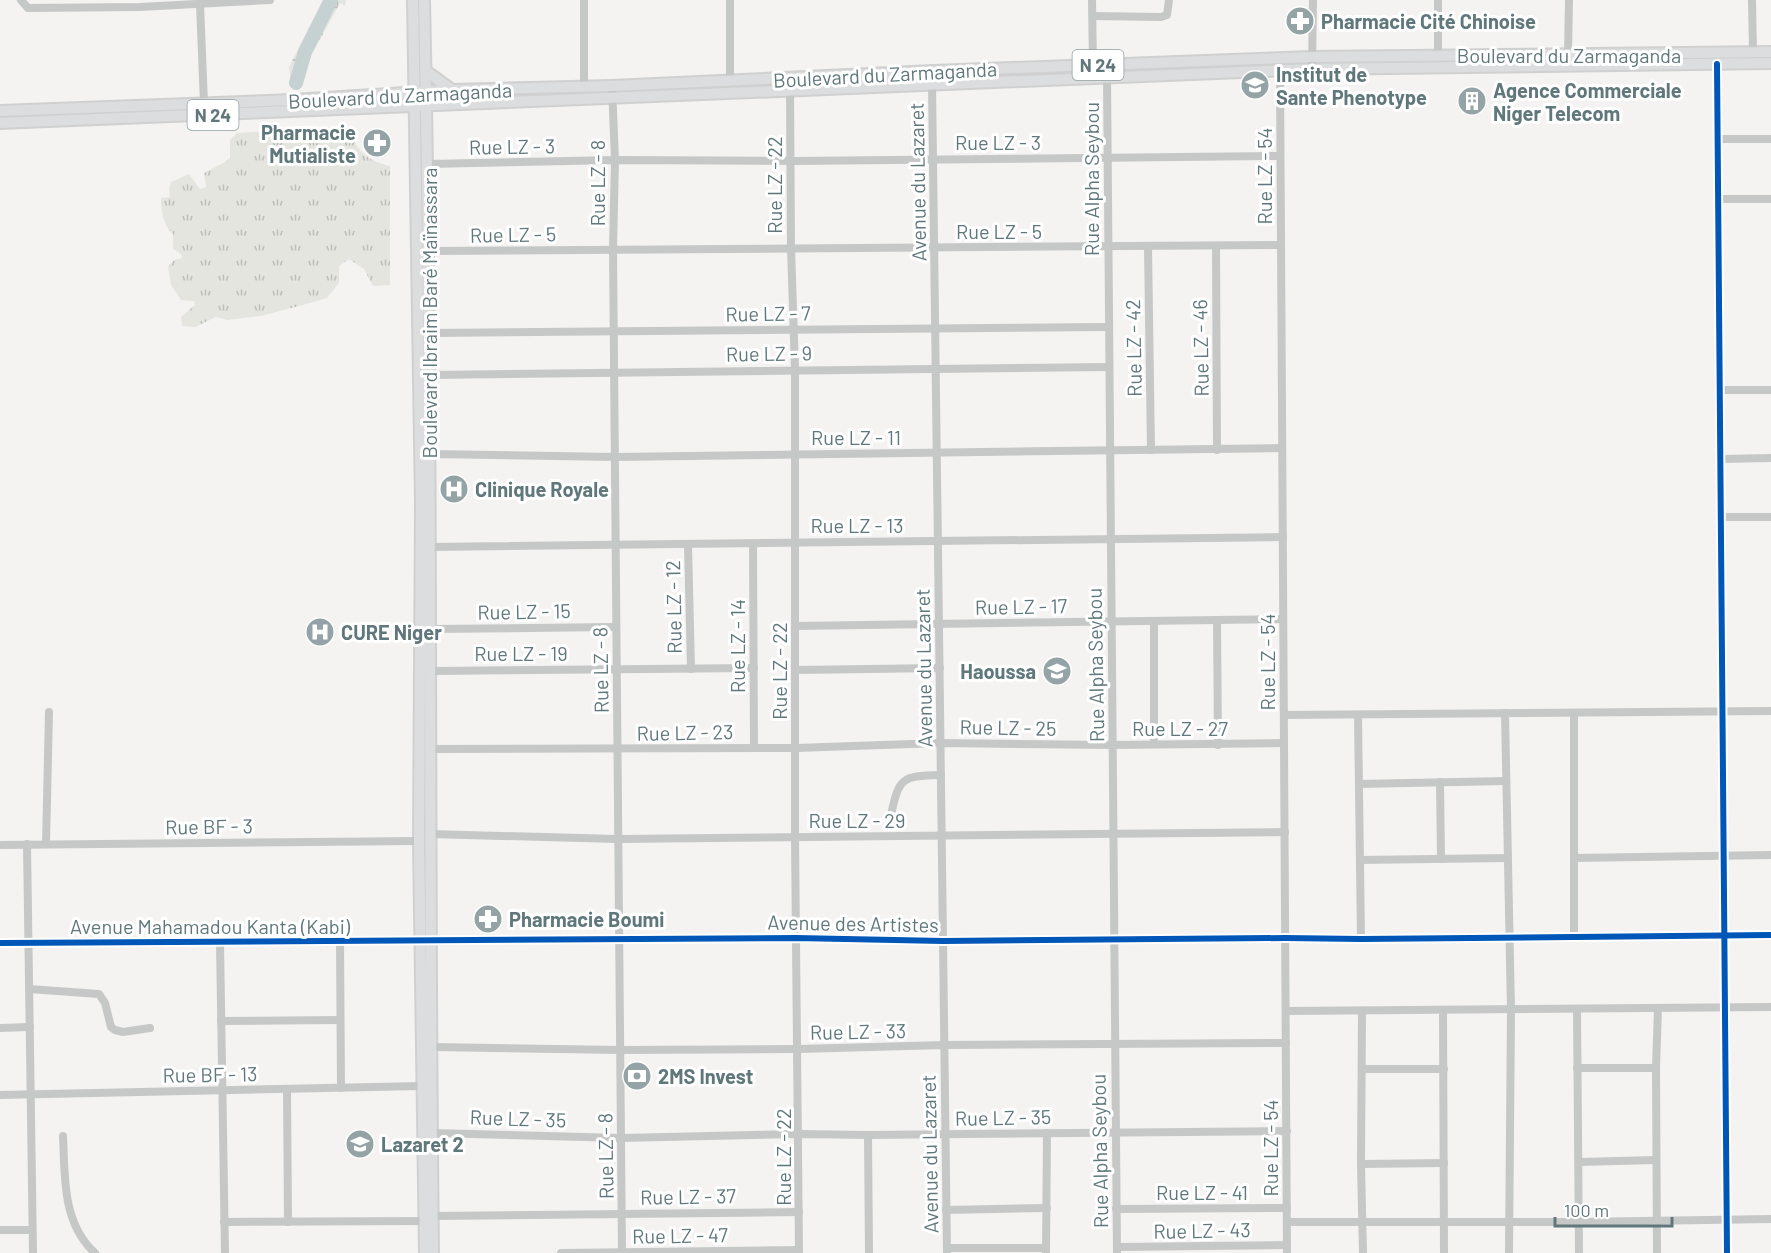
<svg xmlns="http://www.w3.org/2000/svg" width="1771" height="1253" font-family="Barlow,sans-serif">
<style>
.grass{fill:url(#grass-tufts)}
.wetland{fill:url(#wetland-marsh)}
.lines{fill:none;stroke-linecap:round;stroke-linejoin:round}
.river{stroke:#c6d2d2;stroke-width:14}
.major-casing{stroke:#d0d0d0;stroke-width:14}
.minor{stroke:#c6c8c8;stroke-width:8}
.major{stroke:#dcddde;stroke-width:10}
.cycleway-casing{stroke:#fff;stroke-width:10}
.cycleway{stroke:#0057b8;stroke-width:6}
.labels{text-anchor:middle;dominant-baseline:central;stroke-width:6;stroke-linejoin:round;paint-order:stroke}
.shield{fill:#fff;stroke:#90a0a3;stroke-width:1.5}
.shield-label{font-size:18px;font-weight:bold;fill:#60787c}
.poi-label{font-size:20px;font-weight:bold;fill:#60787c;stroke:#fff;text-anchor:start}
.street-label{font-size:20px;fill:#60787c;stroke:#fff}
</style>
<defs>
<pattern id="grass-tufts" width="24" height="20" patternUnits="userSpaceOnUse" patternTransform="scale(1.5)"><rect width="24" height="20" fill="#e4e5df"/><path d="M3 7l-1-3M5 7V3M7 7l1-3M15 17l-1-3M17 17v-4M19 17l1-3" fill="none" stroke="#bcbeba"/></pattern>
<pattern id="wetland-marsh" width="20" height="14" patternUnits="userSpaceOnUse" patternTransform="scale(1.5)"><rect width="20" height="14" fill="#e4e5df"/><path d="M1 5h8M5 5V1M11 12h8M15 12V8" fill="none" stroke="#bcbeba"/></pattern>
</defs>
<rect width="100%" height="100%" fill="#f4f3f2"/>
<path class="grass" d="M350,126C354,150 366,160 390,166V285L373,286L364,269L349,259L339,266V283L327,298L310,303L261,316L227,320L216,317L195,327L182,326L181,317L195,305L194,301L181,300L171,285L168,267L174,260L182,258L181,254L173,249V234C163,225 161,211 161,198L170,197L169,189L171,182L189,174L200,189L206,187L204,173L225,162L230,158V140L237,133Z"/>
<path class="wetland" d="M323,0H346L345,6L340,3L296,83L291,84L289,67Z"/>
<g class="lines">
<path class="river" d="M296,83L305,52L331,0"/>
<g class="major-casing">
<g id="major">
<path d="M413,0L421,504L419,841L425,1253"/>
<path d="M424,0C433,418 428,835 433,1253"/>
<path d="M426,71L452,90"/>
<path d="M0,111L293,100L453,90L612,86L933,71L1312,57L1771,52"/>
<path d="M0,123L1312,69L1771,63"/>
</g>
</g>
<g class="minor">
<path d="M21,0L28,8L140,7L270,0"/>
<path d="M584,0V86"/>
<path d="M1092,0L1093,66"/>
<path d="M1752,0L1753,52"/>
<path d="M200,4L204,103"/>
<path d="M1093,16L1161,17L1167,15L1169,0"/>
<path d="M1438,55V0"/>
<path d="M1568,55L1569,0"/>
<path d="M1717,64L1727,1253"/>
<path d="M1312,69L1313,0"/>
<path d="M1280,71L1287,1253"/>
<path d="M1107,77L1117,1253"/>
<path d="M730,81V0"/>
<path d="M932,83L947,1253"/>
<path d="M612,86L615,160L613,249L622,1253"/>
<path d="M790,89L791,248L795,369V836L799,1253"/>
<path d="M1718,139H1771"/>
<path d="M428,164L615,160L792,161L1280,156"/>
<path d="M1718,199H1771"/>
<path d="M1148,246L1151,450"/>
<path d="M1216,246L1217,450"/>
<path d="M429,251L1281,245"/>
<path d="M429,333L1108,327"/>
<path d="M429,375L1109,367"/>
<path d="M1720,390H1771"/>
<path d="M430,454L615,457L1282,448"/>
<path d="M1721,459L1771,458"/>
<path d="M1721,517H1771"/>
<path d="M688,544L691,669"/>
<path d="M753,544L754,747"/>
<path d="M431,547L1283,537"/>
<path d="M1217,620L1218,745"/>
<path d="M795,626L1283,619"/>
<path d="M431,629L616,627"/>
<path d="M795,670L940,668"/>
<path d="M432,671L754,668"/>
<path d="M1505,713L1511,1010L1509,1253"/>
<path d="M1574,713V937"/>
<path d="M1284,715L1771,711"/>
<path d="M1358,715L1361,939"/>
<path d="M1154,744V621"/>
<path d="M430,749L796,748L940,743L1112,745L1284,743"/>
<path d="M1440,782L1441,859"/>
<path d="M1359,784L1506,781"/>
<path d="M891,815C899,777 902,776 941,775"/>
<path d="M430,834L618,839L1285,832"/>
<path d="M27,844L33,1253"/>
<path d="M46,844L49,712"/>
<path d="M0,845L419,841"/>
<path d="M1574,858L1771,855"/>
<path d="M1360,860L1507,858"/>
<path d="M340,941L341,1088"/>
<path d="M220,942L225,1253"/>
<path d="M0,943L796,938L943,941L1285,938L1361,939L1771,935"/>
<path d="M29,989L99,994L105,1003L111,1027L115,1030L123,1032L150,1028"/>
<path d="M1577,1010L1579,1253"/>
<path d="M1286,1011L1771,1007"/>
<path d="M1443,1011L1444,1253"/>
<path d="M1362,1012L1361,1164L1363,1253"/>
<path d="M221,1021L340,1020"/>
<path d="M0,1028L30,1027"/>
<path d="M430,1047L620,1050L799,1049L944,1045L1286,1043"/>
<path d="M1577,1068H1656"/>
<path d="M1362,1069H1444"/>
<path d="M287,1089L288,1222"/>
<path d="M0,1095L421,1086"/>
<path d="M432,1133L621,1138L800,1134L868,1135L1287,1131"/>
<path d="M868,1135L869,1253"/>
<path d="M63,1136C65,1177 62,1223 95,1253"/>
<path d="M1579,1162L1656,1160"/>
<path d="M1361,1164L1444,1163"/>
<path d="M1116,1209L1287,1208"/>
<path d="M946,1210L1047,1208"/>
<path d="M433,1216L799,1212"/>
<path d="M224,1222L425,1221"/>
<path d="M1287,1222H1578L1771,1219"/>
<path d="M0,1230H32"/>
<path d="M1117,1247L1287,1245"/>
<path d="M947,1248H1046"/>
<path d="M561,1253L799,1250"/>
<path d="M1046,1253L1047,1133"/>
<path d="M1657,1253L1656,1068L1658,1008"/>
</g>
<use href="#major" class="major"/>
<g class="cycleway-casing">
<g id="cycleway">
<path d="M1717,64L1727,1253"/>
<path d="M0,943L796,938L943,941L1285,938L1361,939L1771,935"/>
</g>
</g>
<use href="#cycleway" class="cycleway"/>
</g>
<defs>
<g id="pharmacy-disc" transform="scale(1.5)"><circle r="9.5" fill="#94a3a5" stroke="#fff"/><path d="M-2-6h4v4h4v4h-4v4h-4v-4h-4v-4h4Z" fill="#fff"/></g>
<g id="university-disc" transform="scale(1.5)"><circle r="9.5" fill="#94a3a5" stroke="#fff"/><path d="M0-5L7-2L0 1L-7-2ZM-4 1L0 2.5L4 1V4Q0 6-4 4Z" fill="#fff"/></g>
<g id="building-disc" transform="scale(1.5)"><circle r="9.5" fill="#94a3a5" stroke="#fff"/><path d="M-4-6H4V6H1V3H-1V6H-4ZM-2.5-4.3h1.7v1.8h-1.7ZM.8-4.3h1.7v1.8H.8ZM-2.5-1h1.7V.8h-1.7ZM.8-1h1.7V.8H.8Z" fill="#fff"/></g>
<g id="hospital-disc" transform="scale(1.5)"><circle r="9.5" fill="#94a3a5" stroke="#fff"/><path d="M-5-5h3v3.5h4V-5h3V5h-3V1.5h-4V5h-3Z" fill="#fff"/></g>
<g id="school-disc" transform="scale(1.5)"><circle r="9.5" fill="#94a3a5" stroke="#fff"/><path d="M0-5L7-2L0 1L-7-2ZM-4 1L0 2.5L4 1V4Q0 6-4 4Z" fill="#fff"/></g>
<g id="bank-disc" transform="scale(1.5)"><circle r="9.5" fill="#94a3a5" stroke="#fff"/><path d="M-6-4H6V4H-6ZM0-2.3a2.3 2.3 0 1 0 0 4.6a2.3 2.3 0 1 0 0-4.6Z" fill="#fff"/></g>
</defs>
<g fill-rule="evenodd">
<use href="#pharmacy-disc" x="1300" y="21"/>
<use href="#university-disc" x="1255" y="85"/>
<use href="#building-disc" x="1472" y="101"/>
<use href="#pharmacy-disc" x="377" y="143"/>
<use href="#hospital-disc" x="454" y="489"/>
<use href="#hospital-disc" x="320" y="632"/>
<use href="#school-disc" x="1057" y="671"/>
<use href="#pharmacy-disc" x="488" y="919"/>
<use href="#bank-disc" x="637" y="1076"/>
<use href="#school-disc" x="360" y="1144"/>
</g>
<g class="labels">
<g class="shield">
<rect x="1072.5" y="50" width="51" height="30" rx="4.5"/>
<rect x="187.5" y="100" width="51" height="30" rx="4.5"/>
</g>
<g class="shield-label">
<text x="1098" y="65">N 24</text>
<text x="213" y="115">N 24</text>
</g>
<g class="poi-label">
<text x="1321" y="21">Pharmacie Cité Chinoise</text>
<text x="1276" y="74">Institut de<tspan x="1276" dy="23">Sante Phenotype</tspan></text>
<text x="1493" y="90">Agence Commerciale<tspan x="1493" dy="23">Niger Telecom</tspan></text>
<text x="356" y="132" text-anchor="end">Pharmacie<tspan x="356" dy="23">Mutialiste</tspan></text>
<text x="475" y="489">Clinique Royale</text>
<text x="341" y="632">CURE Niger</text>
<text x="1036" y="671" text-anchor="end">Haoussa</text>
<text x="509" y="919">Pharmacie Boumi</text>
<text x="658" y="1076">2MS Invest</text>
<text x="381" y="1144">Lazaret 2</text>
</g>
<g class="street-label">
<text x="1569" y="55">Boulevard du Zarmaganda</text>
<text transform="translate(885 74) rotate(-3)">Boulevard du Zarmaganda</text>
<text transform="translate(400 95) rotate(-3)">Boulevard du Zarmaganda</text>
<text x="998" y="142">Rue LZ - 3</text>
<text transform="translate(512 146) rotate(-1)">Rue LZ - 3</text>
<text transform="translate(1264 176) rotate(-90)">Rue LZ - 54</text>
<text transform="translate(1091 179) rotate(-90)">Rue Alpha Seybou</text>
<text transform="translate(917 182) rotate(-91)">Avenue du Lazaret</text>
<text transform="translate(597 183) rotate(-90)">Rue LZ - 8</text>
<text transform="translate(774 185) rotate(-90)">Rue LZ - 22</text>
<text x="999" y="231">Rue LZ - 5</text>
<text transform="translate(513 234) rotate(-1)">Rue LZ - 5</text>
<text transform="translate(429 313) rotate(-90)">Boulevard Ibraim Baré Maïnassara</text>
<text transform="translate(768 313) rotate(-1)">Rue LZ - 7</text>
<text transform="translate(1133 348) rotate(-91)">Rue LZ - 42</text>
<text transform="translate(1200 348) rotate(-91)">Rue LZ - 46</text>
<text transform="translate(769 353) rotate(-1)">Rue LZ - 9</text>
<text x="856" y="437">Rue LZ - 11</text>
<text x="857" y="525">Rue LZ - 13</text>
<text transform="translate(1021 606) rotate(-1)">Rue LZ - 17</text>
<text transform="translate(673 607) rotate(-91)">Rue LZ - 12</text>
<text transform="translate(524 611) rotate(-1)">Rue LZ - 15</text>
<text transform="translate(737 646) rotate(-90)">Rue LZ - 14</text>
<text x="521" y="653">Rue LZ - 19</text>
<text transform="translate(1267 662) rotate(-90)">Rue LZ - 54</text>
<text transform="translate(1095 665) rotate(-91)">Rue Alpha Seybou</text>
<text transform="translate(923 668) rotate(-91)">Avenue du Lazaret</text>
<text transform="translate(600 670) rotate(-91)">Rue LZ - 8</text>
<text transform="translate(779 671) rotate(-90)">Rue LZ - 22</text>
<text transform="translate(1008 727) rotate(1)">Rue LZ - 25</text>
<text x="1180" y="728">Rue LZ - 27</text>
<text transform="translate(685 732) rotate(-1)">Rue LZ - 23</text>
<text x="857" y="820">Rue LZ - 29</text>
<text transform="translate(209 826) rotate(-1)">Rue BF - 3</text>
<text transform="translate(853 923) rotate(1)">Avenue des Artistes</text>
<text x="210" y="926">Avenue Mahamadou Kanta (Kabi)</text>
<text transform="translate(858 1031) rotate(-1)">Rue LZ - 33</text>
<text transform="translate(210 1074) rotate(-1)">Rue BF - 13</text>
<text transform="translate(1003 1117) rotate(-1)">Rue LZ - 35</text>
<text transform="translate(518 1118) rotate(2)">Rue LZ - 35</text>
<text transform="translate(1270 1148) rotate(-90)">Rue LZ - 54</text>
<text transform="translate(1099 1151) rotate(-91)">Rue Alpha Seybou</text>
<text transform="translate(929 1154) rotate(-91)">Avenue du Lazaret</text>
<text transform="translate(605 1156) rotate(-91)">Rue LZ - 8</text>
<text transform="translate(783 1157) rotate(-90)">Rue LZ - 22</text>
<text x="1202" y="1192">Rue LZ - 41</text>
<text transform="translate(688 1196) rotate(-1)">Rue LZ - 37</text>
<text transform="translate(1202 1230) rotate(-1)">Rue LZ - 43</text>
<text transform="translate(680 1235) rotate(-1)">Rue LZ - 47</text>
</g>
</g>
<path d="M1555 1217v9h117v-9" fill="none" stroke="#60787c" stroke-width="3"/>
<text x="1564" y="1217" font-size="18" fill="#60787c" stroke="#ffffff" stroke-width="4.5" paint-order="stroke">100 m</text>
</svg>
